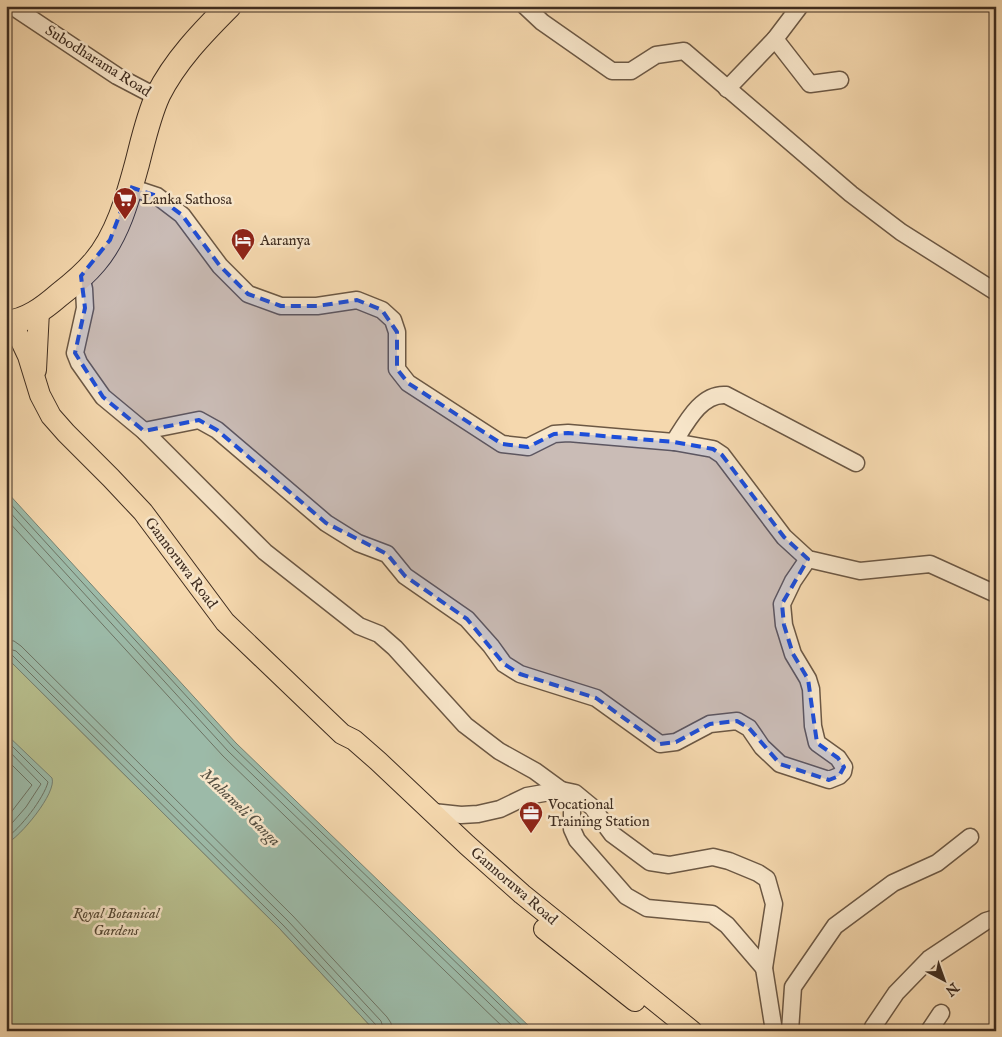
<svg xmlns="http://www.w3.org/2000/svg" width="1002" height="1037" font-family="'IM FELL English',serif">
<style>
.green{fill:#b8bf8e;stroke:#7c7657}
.water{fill:#9cbaa8;stroke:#778272}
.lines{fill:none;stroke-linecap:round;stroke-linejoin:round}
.shore{stroke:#6e7464;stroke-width:1}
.minor-casing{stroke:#6c5844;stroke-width:19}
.major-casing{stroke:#3f2d20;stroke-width:22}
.highway-casing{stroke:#3f2d20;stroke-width:26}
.minor{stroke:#f8e6ca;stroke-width:16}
.major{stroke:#f5d8ae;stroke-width:20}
.highway{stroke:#f5d8ae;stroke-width:24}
.marked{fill:#1d4ed8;fill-opacity:0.2;stroke:#1d4ed8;stroke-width:4;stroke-dasharray:10 6;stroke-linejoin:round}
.labels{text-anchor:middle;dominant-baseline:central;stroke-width:5;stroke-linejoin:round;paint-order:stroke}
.street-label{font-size:15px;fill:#3f2d20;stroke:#f8e6ca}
.poi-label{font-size:15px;fill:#3f2d20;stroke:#f8e6ca;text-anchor:start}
.park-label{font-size:15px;font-style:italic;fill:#574a36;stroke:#f8e6ca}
.water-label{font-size:16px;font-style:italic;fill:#565042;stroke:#f8e6ca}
</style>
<rect width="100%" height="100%" fill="#f5d8ae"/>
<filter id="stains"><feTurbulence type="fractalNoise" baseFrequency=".004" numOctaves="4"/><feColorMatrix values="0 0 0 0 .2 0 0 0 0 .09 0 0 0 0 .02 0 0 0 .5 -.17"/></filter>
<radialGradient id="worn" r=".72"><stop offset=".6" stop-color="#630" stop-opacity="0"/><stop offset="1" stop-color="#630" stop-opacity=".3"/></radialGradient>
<path class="green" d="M6,657L280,929L375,1031H6Z"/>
<g class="water">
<path d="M6,491L236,743L534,1031H375L280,929L6,657Z"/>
<path d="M6,734L52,778C57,793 20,837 6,844Z"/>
</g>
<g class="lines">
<g class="shore">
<path d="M6,499L233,747L527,1031"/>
<path d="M6,508L228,751L518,1031"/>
<path d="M6,519L223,756L507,1031"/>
<path d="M6,640L14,641L21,646L293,916L387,1017L391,1023L392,1031"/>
<path d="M6,648L16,651L288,921L381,1021L384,1031"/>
<path d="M6,654L12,655L44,687L284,926L376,1025L378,1031"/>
<path d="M6,740L48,782C44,798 20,829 6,838"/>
<path d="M6,748L41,784L26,807L6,830"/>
<path d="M6,759L32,785L6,819"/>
</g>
<g class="minor-casing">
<g id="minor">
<path d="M15,6L18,10L117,76L157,97"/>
<path d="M525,6L542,22L612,71H631L656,55L684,51L851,194L901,232L996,292"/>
<path d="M800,6L775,39L810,84L840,80"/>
<path d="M727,89L775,39"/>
<path d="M130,187L157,196L182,215L220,266L248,294L281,306H317L357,300L382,310L393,320L397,332V369L408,383L502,444L528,447L554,434L568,433L674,442L713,449L722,455L784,537L808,559L860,571L930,564L996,594"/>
<path d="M81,276L84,289L85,308L75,353L79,363L103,397L144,431L265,552L359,626L379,634L395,648L465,725L499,751L535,771L561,790L572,805V829L577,840L626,896L647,908L712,914L727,925L764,968"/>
<path d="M144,431L199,420L217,430L326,523L358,543L387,554L405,576L467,619L491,646L504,664L520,674L596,698L660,744L676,742L710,724L737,721L749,728L762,747L780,764L829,780L839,776L843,772L844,767L838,758L817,743L813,726L811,689L808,679L793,654L784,625L782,604L793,581L808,559"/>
<path d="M674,442C686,423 701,393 726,395L856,463"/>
<path d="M433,812L461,815L478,814L500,809L527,796L561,790L575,793L592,807L612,834L650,862L669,865L713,857L729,861L758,873L767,879L774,904L764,968L774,1031"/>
<path d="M790,1031L793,987L835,926L893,883L937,863L970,837"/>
<path d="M872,1031L873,1027L896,993L929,959L986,921L996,918"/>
<path d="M929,1031L941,1013"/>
</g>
</g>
<g class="major-casing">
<g id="major">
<path d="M12,322L28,356L40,395L51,416L66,433L111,478L143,512L225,622L342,734L354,740L378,761L467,845L522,894L692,1031"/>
<path d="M36,370L39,311"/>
<path d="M544,929L635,1001"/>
</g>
</g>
<g class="highway-casing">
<path id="highway" d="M6,323C27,321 44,308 59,295C72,285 85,274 95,262C118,235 128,197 137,164C143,141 148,117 158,95C175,61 202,33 229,6"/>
</g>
<use href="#minor" class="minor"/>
<use href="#major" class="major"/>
<use href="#highway" class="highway"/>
</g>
<path class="marked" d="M130,187L157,196L182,215L220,266L248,294L281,306H317L357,300L382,310L397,332V369L408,383L502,444L528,447L554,434L568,433L674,442L713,449L722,455L784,537L808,559L782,604L784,625L793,654L808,679L817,743L838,758L844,767L839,776L829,780L780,764L749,728L737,721L710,724L676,742L660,744L596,698L520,674L504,664L467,619L405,576L387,554L326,523L217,430L199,420L144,431L103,397L75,353L85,308L81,276L110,240Z"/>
<defs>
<g id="supermarket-pin" transform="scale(1.25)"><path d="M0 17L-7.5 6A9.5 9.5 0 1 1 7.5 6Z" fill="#8f2418" stroke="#f8e6ca"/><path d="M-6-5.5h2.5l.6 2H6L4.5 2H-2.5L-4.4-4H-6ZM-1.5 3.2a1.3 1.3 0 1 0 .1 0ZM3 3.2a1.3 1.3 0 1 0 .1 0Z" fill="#fff"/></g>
<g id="hotel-pin" transform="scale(1.25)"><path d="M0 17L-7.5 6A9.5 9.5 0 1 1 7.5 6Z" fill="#8f2418" stroke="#f8e6ca"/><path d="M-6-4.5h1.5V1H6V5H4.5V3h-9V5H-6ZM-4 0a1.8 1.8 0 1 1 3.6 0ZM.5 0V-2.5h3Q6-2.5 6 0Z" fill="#fff"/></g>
<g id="office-pin" transform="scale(1.25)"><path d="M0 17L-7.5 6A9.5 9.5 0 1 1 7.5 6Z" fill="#8f2418" stroke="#f8e6ca"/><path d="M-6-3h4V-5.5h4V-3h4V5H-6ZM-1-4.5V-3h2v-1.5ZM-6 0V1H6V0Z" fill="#fff"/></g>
</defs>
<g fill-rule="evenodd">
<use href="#supermarket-pin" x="125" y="199"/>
<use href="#hotel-pin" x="243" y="240"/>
<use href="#office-pin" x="531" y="813"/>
</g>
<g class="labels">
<g class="street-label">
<text transform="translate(98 61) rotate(32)">Subodharama Road</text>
<text transform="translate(181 563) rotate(53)">Gannoruwa Road</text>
<text transform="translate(514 886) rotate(41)">Gannoruwa Road</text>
</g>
<g class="poi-label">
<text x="142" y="199">Lanka Sathosa</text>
<text x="260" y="240">Aaranya</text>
<text x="548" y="804">Vocational<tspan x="548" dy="17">Training Station</tspan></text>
</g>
<g class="park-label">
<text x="116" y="913">Royal Botanical<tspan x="116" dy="17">Gardens</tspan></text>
</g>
<g class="water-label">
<text transform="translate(240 808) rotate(44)">Mahaweli Ganga</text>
</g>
</g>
<rect width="1002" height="1037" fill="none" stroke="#f5d8ae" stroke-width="25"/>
<rect x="8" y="8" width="987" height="1022" fill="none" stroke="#3f2d20" stroke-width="2.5"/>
<rect x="12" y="12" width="977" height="1012" fill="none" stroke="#3f2d20"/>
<g transform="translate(944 980) rotate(139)" stroke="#f8e6ca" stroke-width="4" paint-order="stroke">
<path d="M0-4L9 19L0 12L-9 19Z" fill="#3f2d20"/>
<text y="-8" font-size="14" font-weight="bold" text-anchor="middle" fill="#3f2d20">N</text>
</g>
<rect width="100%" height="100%" filter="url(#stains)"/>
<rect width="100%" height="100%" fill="url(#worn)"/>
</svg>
